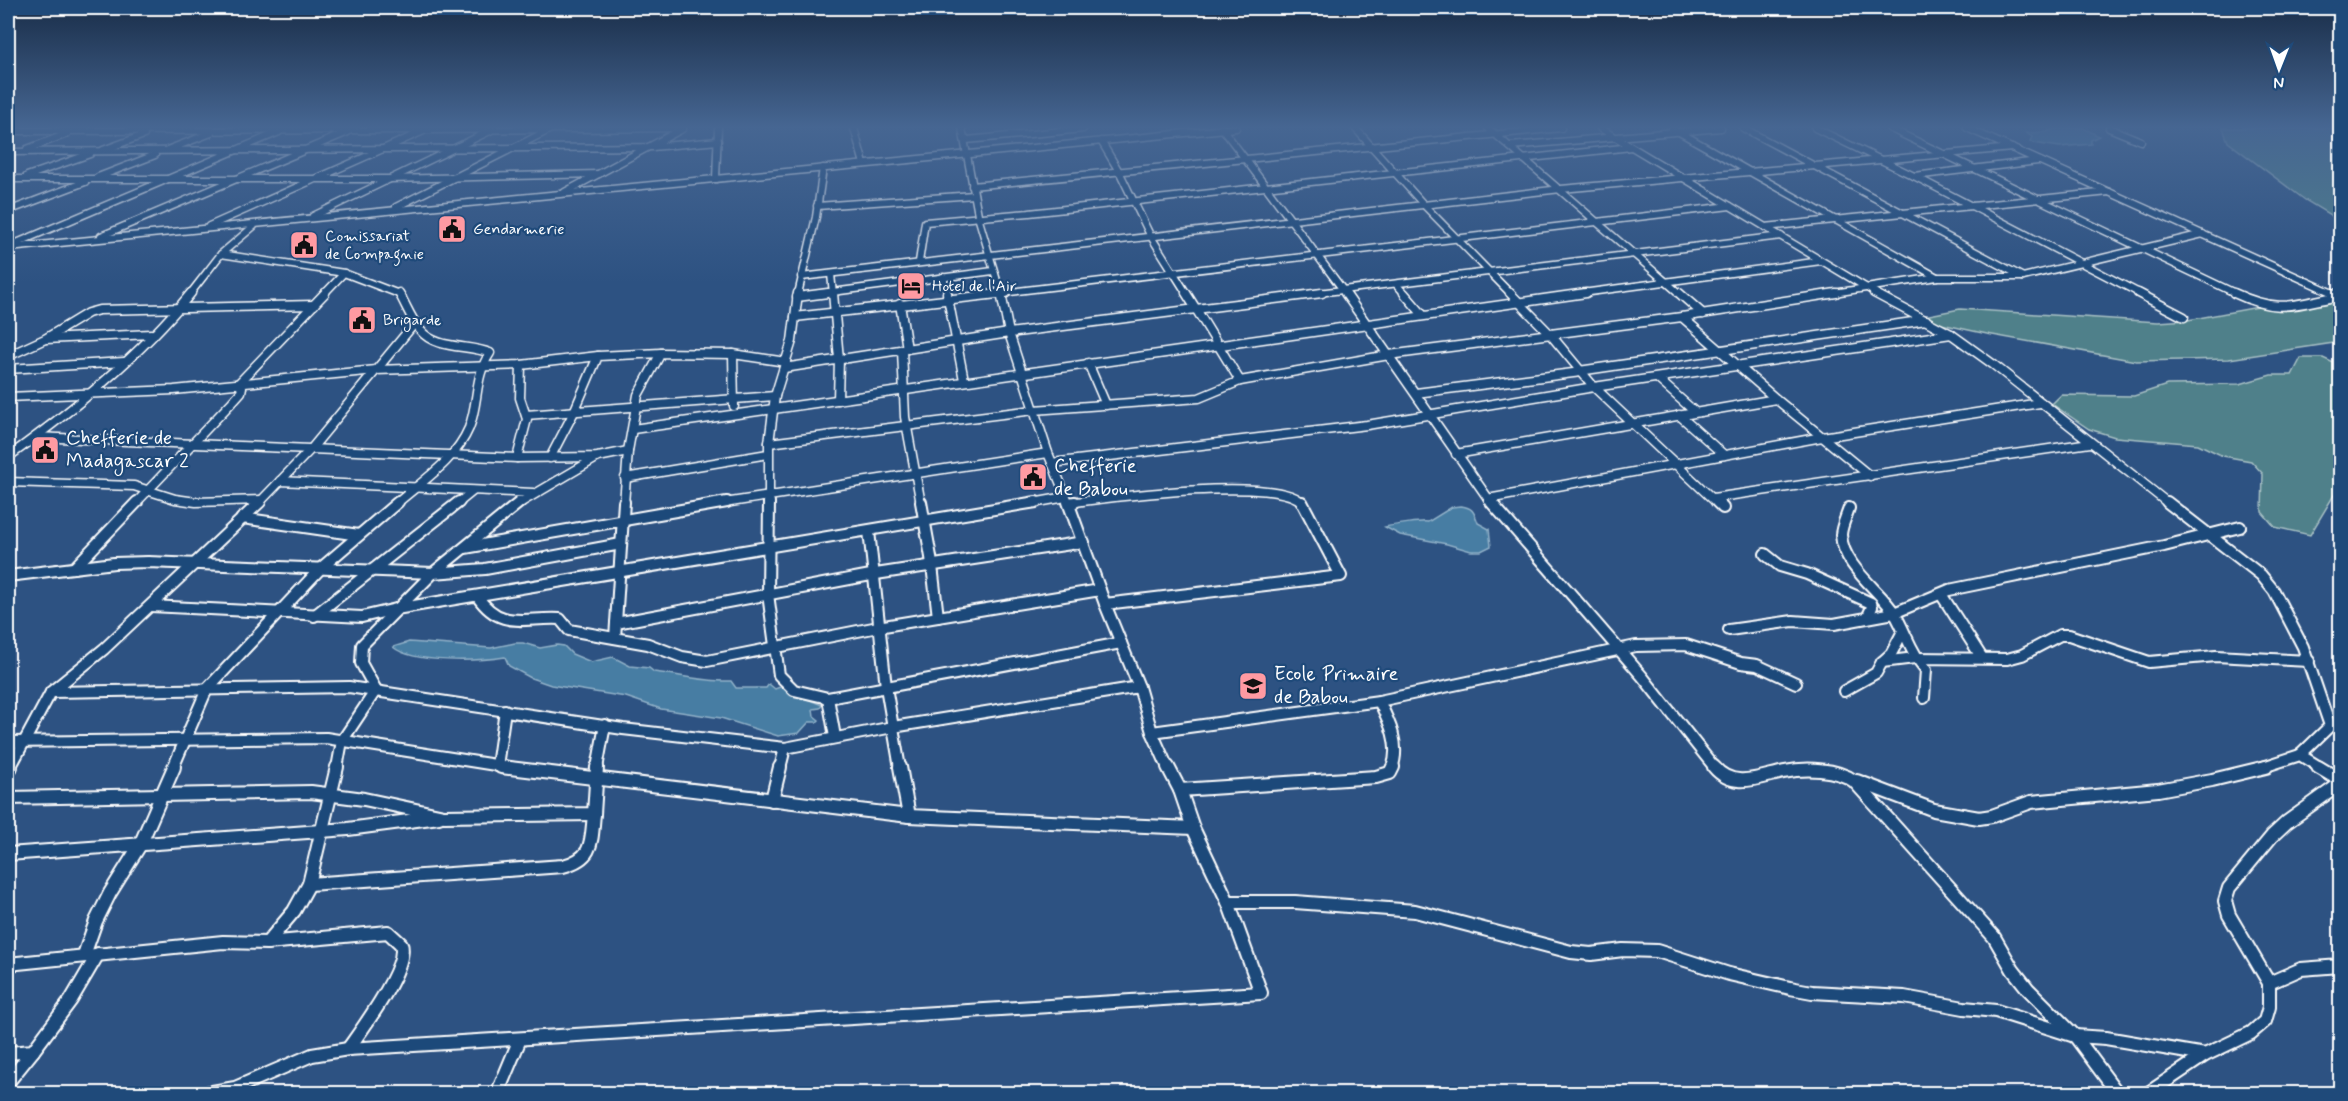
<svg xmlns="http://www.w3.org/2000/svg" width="2348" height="1101" font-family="Mynerve,sans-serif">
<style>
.green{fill:#50808a;stroke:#a8c0c4;stroke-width:1.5}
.water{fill:#477da3;stroke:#91b1c8;stroke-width:1.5}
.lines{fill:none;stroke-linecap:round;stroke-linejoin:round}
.minor-far3-casing{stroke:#fff;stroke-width:9}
.minor-far2-casing{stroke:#fff;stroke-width:11}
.minor-far1-casing{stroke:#fff;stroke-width:14}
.minor-casing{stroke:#fff;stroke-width:16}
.minor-far3{stroke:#1f4a7a;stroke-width:6}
.minor-far2{stroke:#1f4a7a;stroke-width:8}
.minor-far1{stroke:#1f4a7a;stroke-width:10}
.minor{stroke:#1f4a7a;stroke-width:12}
.labels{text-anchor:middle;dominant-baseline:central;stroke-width:4.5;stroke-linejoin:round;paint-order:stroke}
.far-poi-label{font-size:16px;fill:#fff;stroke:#1f4a7a;text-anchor:start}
.poi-label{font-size:20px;fill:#fff;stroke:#1f4a7a;text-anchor:start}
</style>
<rect width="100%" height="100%" fill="#2d5282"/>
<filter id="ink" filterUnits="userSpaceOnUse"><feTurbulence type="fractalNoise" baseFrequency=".0167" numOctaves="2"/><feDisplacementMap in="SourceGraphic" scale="12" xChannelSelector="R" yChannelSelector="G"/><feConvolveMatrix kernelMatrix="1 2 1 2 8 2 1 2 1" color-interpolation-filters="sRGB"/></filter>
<g filter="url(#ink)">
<g class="green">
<path d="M2223,128H2340V221L2305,200L2228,142Z"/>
<path d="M2340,292V342L2229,359L2136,361L1987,334L1914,318L1960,309L2158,322L2188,320Z"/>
<path d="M2301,358H2323L2340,366V485L2310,535L2275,527L2262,512L2263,474L2251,461L2223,456L2198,444L2115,437L2089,429L2052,404L2061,395L2134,396L2167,385L2240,384L2271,375H2292Z"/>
</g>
<g class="water">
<path d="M2057,128H2083L2099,136L2091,140V144L2060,147L2033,143L2030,141L2032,137L2026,133L2047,132Z"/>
<path d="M1460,506C1472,507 1474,511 1478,523L1489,529L1491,546L1481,551H1471L1447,544L1400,535L1385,527C1393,525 1422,521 1428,522L1452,507Z"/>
<path d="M409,642L491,648L515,643H523L540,648L557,645L564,646L572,654L591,662L613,657L630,666L649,668L654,672C680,675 705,682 731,681L736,688H766L769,684L775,689L780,687L801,690L807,699L822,705L820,708L813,709L814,716L819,720L817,722H809L799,733L778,736L721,718L661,709L626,697L551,685L531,678L509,666L505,657C479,661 413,664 393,647Z"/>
</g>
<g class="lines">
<g class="minor-far3-casing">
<g id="minor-far3">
<path d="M854,128L864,164"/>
<path d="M962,128L979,220L1001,294"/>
<path d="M1222,128L1346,294"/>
<path d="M1355,128L1424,205L1511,294"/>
<path d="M1488,128L1680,294"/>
<path d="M1600,128L1877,294"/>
<path d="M1672,128L1937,277"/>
<path d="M1743,128L2023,277"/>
<path d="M1815,128L1914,176L2141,294"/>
<path d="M1889,128L2237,294"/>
<path d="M1967,128L2335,294"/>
<path d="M2109,128L2141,141"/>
<path d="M8,131L422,130"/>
<path d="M966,140L1083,129"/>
<path d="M1101,141L1120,173L1150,235L1187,294"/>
<path d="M1510,146L1721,128"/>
<path d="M27,149L67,134"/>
<path d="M103,150L144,135"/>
<path d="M167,150L211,133"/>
<path d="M8,152L652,147L718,141"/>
<path d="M27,176L90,154"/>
<path d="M1914,176L2038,161"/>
<path d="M98,177L155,155"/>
<path d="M8,179H389L599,174"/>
<path d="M716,179L718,128"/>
<path d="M972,186L1561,128"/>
<path d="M565,192L682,129"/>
<path d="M817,206L974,195"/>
<path d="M396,207L549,130"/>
<path d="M8,211L85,182"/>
<path d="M313,216L490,131"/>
<path d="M209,226L426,130L683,128"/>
<path d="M1765,227L2109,192"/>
<path d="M101,236L348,132"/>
<path d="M12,245L279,132"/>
<path d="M8,248L1236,128"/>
<path d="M221,254L344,273"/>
<path d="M919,262L925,222L1029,213L1631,147"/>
<path d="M831,274L833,294"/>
<path d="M801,277L1561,189L2012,148"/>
<path d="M943,277L948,294"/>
<path d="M1396,284L1405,294"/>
<path d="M190,294L221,254L254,226"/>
<path d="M324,294L344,273L399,294"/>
<path d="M798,294L816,217L823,168"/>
<path d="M817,294L993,271"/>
<path d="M993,294L1730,206"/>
<path d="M1310,294L1781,236"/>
<path d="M1575,294L1821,261"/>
<path d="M1827,294L1937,277H2023L2203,234"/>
</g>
</g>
<g class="minor-far2-casing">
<g id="minor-far2">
<path d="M833,293L839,359L838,400"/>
<path d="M947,293L964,380"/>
<path d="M1001,293L1009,333L1048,453L1069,504"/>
<path d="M1322,293L1196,309L1240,381L1389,355L1682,317L1836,293"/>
<path d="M1345,293L1492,504"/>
<path d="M1404,293L1423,315"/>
<path d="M1510,293L1550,334L1594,387L1718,504"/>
<path d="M1679,293L1703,314"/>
<path d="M1874,293L1951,334L1994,365L2169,504"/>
<path d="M2138,293L2184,317"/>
<path d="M2234,293C2279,314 2293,305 2339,296"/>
<path d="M2332,293L2339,296"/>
<path d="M797,297L828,293"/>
<path d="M900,304L907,349"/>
<path d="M795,317L1006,293"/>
<path d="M1682,317L1776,399L1870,476"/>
<path d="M46,339L151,334"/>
<path d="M902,350L905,417L921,504"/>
<path d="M733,354L734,406"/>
<path d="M8,356L45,339L88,313L99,310L314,305"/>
<path d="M1088,363L1106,405"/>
<path d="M784,368L1009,333L1196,309L1186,293"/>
<path d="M8,369L124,362"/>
<path d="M1579,371L1926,320"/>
<path d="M1658,379L1695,412"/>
<path d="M1416,393L1581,372"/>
<path d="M8,397L174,390L376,370L521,365L598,356"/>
<path d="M526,415L775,396"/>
<path d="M1679,415L1724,455"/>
<path d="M633,429L1586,293"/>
<path d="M36,437L517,458L598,457L628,451"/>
<path d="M769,443L1034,410L1199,398L1240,381"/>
<path d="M1456,454L1776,399"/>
<path d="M8,457C73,410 140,356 191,293"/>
<path d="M517,458L527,419L520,398L521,365"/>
<path d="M550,458L574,412L598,356L661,353"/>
<path d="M1052,463L1367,425L1594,387L1951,334"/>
<path d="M625,478L768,454"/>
<path d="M280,481L533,493"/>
<path d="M8,482L134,486L175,499L196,502L262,500"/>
<path d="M1713,498L2090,443"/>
<path d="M1488,499L1822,437L2040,403"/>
<path d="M1069,503C1105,498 1285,474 1303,504"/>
<path d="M135,504L232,402L241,392L242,387L238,384L325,293"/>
<path d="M258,504L312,448L414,324"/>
<path d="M396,504C422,481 455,461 469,428C479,402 474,377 490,353C468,344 436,350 420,330C411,319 406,305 399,293"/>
<path d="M457,504L473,491"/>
<path d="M518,504L598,457"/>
<path d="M624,504L628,451L638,395L661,353L733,354L786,362"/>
<path d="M718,504L1048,453"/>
<path d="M769,504V443L775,396L792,341L798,293"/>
<path d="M1027,504L1066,497"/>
</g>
</g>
<g class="minor-far1-casing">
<g id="minor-far1">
<path d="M769,502L768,594L779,675L794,690L828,698L1121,643"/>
<path d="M921,502L931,557L938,617"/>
<path d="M1068,502L1105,604L1139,687L1152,732L1168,768"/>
<path d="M1491,502L1642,676L1715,768"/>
<path d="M1717,502L1723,508"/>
<path d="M2167,502L2261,575L2274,591L2303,647L2330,726L2300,755"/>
<path d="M1069,503L1075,502"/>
<path d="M1849,508C1847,515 1841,527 1841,535C1843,567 1880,590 1895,614C1906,633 1911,653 1926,670L1924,698"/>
<path d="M242,518L359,535"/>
<path d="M869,531L886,687L900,768"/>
<path d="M465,548L727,502"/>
<path d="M1765,554L1780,566L1807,574L1871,603L1872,607L1867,618"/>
<path d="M74,568L137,502"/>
<path d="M8,576L114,563L148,562L433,573L485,569L621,544"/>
<path d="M1941,594L1982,658"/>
<path d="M477,596C501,631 524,617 560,619L569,630L648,644L682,657L707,661L878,627L1100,590"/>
<path d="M1105,604L1341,576L1302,502"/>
<path d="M151,606L362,617L396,609L1036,502"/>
<path d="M314,616L459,502"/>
<path d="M616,623L876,574L1084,542"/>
<path d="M1729,630L1793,621L1834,624L1894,613L1949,590L2164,546L2240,527"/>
<path d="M615,638L624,502"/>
<path d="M1882,662L1915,658L2007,659L2022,655L2060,635H2069L2149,662L2216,656L2309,661"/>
<path d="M1844,691L1876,673L1882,662L1891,654L1902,633"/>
<path d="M51,692L349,687L623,729L785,748L893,727L1139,687"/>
<path d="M828,698L835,737"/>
<path d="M1379,701C1389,721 1401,745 1392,768"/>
<path d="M1152,732L1379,701L1636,646L1686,645L1741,663L1757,665L1796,683"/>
<path d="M8,742L326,738L514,768"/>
<path d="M497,766L505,710"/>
<path d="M10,768L51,692L104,649L260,502"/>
<path d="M173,768L207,689L321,568L398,502"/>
<path d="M337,768L342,741L376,690L361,663L362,645L433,573L520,502"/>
<path d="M597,768L605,725"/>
<path d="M780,768L785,748"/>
<path d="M2260,768L2300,755L2321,768"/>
</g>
</g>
<g class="minor-casing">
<g id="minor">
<path d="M501,767L909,816"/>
<path d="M900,767L909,816L1193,828"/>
<path d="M1714,767C1733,790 1760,777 1784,772C1804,768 1837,768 1854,781L1994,937L2013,970L2028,989L2075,1036L2118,1094"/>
<path d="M2318,767L2340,780"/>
<path d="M8,772L11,767"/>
<path d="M1857,781L1934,810L1979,818L1992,816L2031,802L2158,790L2212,780L2266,767"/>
<path d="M1180,790L1376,777L1390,773L1393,767"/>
<path d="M8,798L311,792L364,799L444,816L594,814L597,767"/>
<path d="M772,800L780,767"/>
<path d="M8,854L348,829L439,817"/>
<path d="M309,884L563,866C594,858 591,842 594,814"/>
<path d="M1228,902H1295L1415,911L1571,952L1591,954L1623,950L1657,951L1729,974L1790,988L1812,992L1904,997L1964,1008L1996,1011L2075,1036L2106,1038L2205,1055"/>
<path d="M267,943L294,911L309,884L337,767"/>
<path d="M84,955L96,921L110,893L140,845L174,767"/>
<path d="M8,964L223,942L267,943L388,932L401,944C409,967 362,1029 348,1049"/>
<path d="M2269,983L2301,969L2340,966"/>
<path d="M8,1053L33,1051L71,1000L98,954"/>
<path d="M8,1082L33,1051"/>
<path d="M201,1094L235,1088L312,1055L348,1049L1261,993L1228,902L1193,828L1180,790L1168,767"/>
<path d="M497,1094L520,1039"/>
<path d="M2147,1094L2205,1055L2251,1033L2265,1021L2269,1007V983L2229,915L2225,901L2229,888L2272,836L2287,822L2340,784"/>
</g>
</g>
<use href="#minor-far3" class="minor-far3"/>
<use href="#minor-far2" class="minor-far2"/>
<use href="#minor-far1" class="minor-far1"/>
<use href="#minor" class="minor"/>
</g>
</g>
<linearGradient id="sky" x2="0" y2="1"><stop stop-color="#192d48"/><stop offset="0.45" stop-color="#466692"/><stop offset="1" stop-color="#466692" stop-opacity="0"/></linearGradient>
<rect width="2348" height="282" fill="url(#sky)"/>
<defs>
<g id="civic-square" transform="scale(1.5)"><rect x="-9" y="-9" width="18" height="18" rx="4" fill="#ff9aa2" stroke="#1f4a7a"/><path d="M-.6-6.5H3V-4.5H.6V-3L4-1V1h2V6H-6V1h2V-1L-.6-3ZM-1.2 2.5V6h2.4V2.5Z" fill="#111"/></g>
<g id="hotel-square" transform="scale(1.5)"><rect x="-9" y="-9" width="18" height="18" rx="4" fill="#ff9aa2" stroke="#1f4a7a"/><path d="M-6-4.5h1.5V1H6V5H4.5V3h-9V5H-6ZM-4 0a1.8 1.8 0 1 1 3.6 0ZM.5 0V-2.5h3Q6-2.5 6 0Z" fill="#111"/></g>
<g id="school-square" transform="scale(1.5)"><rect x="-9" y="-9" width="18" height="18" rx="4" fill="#ff9aa2" stroke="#1f4a7a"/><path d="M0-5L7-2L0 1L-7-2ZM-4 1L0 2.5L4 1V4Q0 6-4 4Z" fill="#111"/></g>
</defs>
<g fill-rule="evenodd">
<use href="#civic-square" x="452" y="229"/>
<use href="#civic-square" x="304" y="245"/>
<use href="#hotel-square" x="911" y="286"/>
<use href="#civic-square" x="362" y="320"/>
<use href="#civic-square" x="45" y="450"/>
<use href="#civic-square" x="1033" y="477"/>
<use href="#school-square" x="1253" y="686"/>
</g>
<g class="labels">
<g class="far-poi-label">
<text x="473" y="229">Gendarmerie</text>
<text x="325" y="236">Comissariat<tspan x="325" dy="18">de Compagnie</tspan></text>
<text x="932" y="286">Hotel de l'Air</text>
<text x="383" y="320">Brigarde</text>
</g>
<g class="poi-label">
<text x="66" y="438">Chefferie de<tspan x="66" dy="23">Madagascar 2</tspan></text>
<text x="1054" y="466">Chefferie<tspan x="1054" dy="23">de Babou</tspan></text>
<text x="1274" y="674">Ecole Primaire<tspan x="1274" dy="23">de Babou</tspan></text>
</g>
</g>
<rect width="2348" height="1101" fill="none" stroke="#1f4a7a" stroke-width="30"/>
<rect x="15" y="15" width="2318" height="1071" fill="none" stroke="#fff" stroke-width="2" filter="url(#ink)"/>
<g transform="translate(2279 69) rotate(181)" stroke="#1f4a7a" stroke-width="4.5" paint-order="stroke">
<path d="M0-4.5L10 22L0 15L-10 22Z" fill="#ffffff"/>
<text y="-9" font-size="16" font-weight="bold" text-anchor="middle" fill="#ffffff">N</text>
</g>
</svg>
